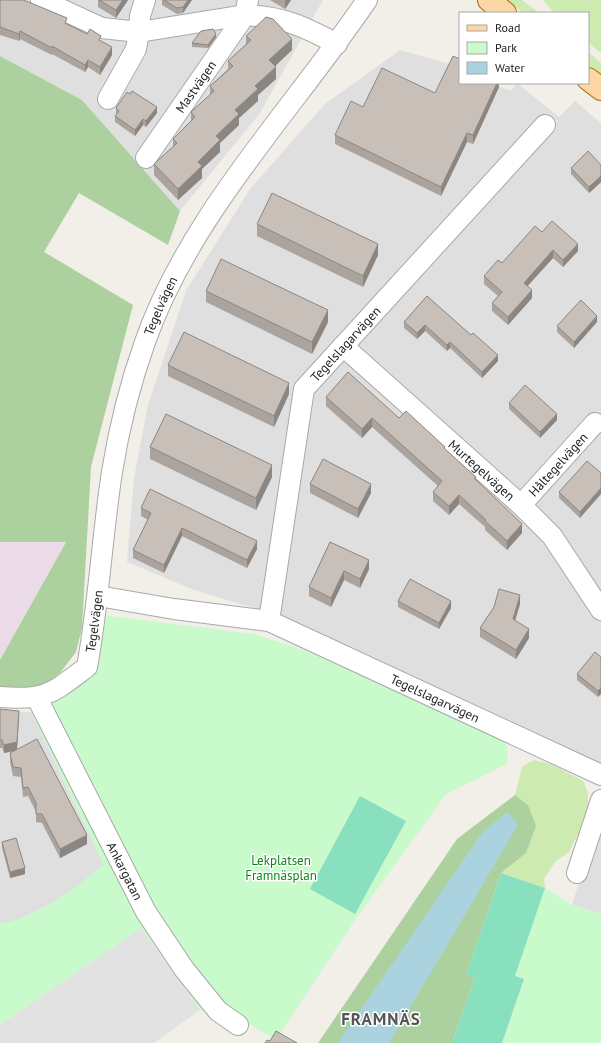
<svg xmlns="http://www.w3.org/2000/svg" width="601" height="1043" font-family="'PT Sans',sans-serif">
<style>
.residential{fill:#e0dfdf}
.industrial{fill:#ebdbe8}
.grass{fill:#cdebb0}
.forest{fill:#add19e}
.park{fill:#c8facc}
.pitch{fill:#88e0be}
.parking{fill:#e2e2e2}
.water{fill:#aad3df}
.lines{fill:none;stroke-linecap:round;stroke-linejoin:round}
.minor-casing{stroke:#a9a9a9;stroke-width:22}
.major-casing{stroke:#a06b00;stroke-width:24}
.minor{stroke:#fff;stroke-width:20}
.major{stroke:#fcd6a4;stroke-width:22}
.wall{fill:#aba49e}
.shaded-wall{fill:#8b8681}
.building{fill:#c7bfb8;stroke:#8b8681}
.labels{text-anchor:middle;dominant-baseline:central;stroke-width:3;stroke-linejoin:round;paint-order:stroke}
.street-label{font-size:13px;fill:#222;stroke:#fff}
.park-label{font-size:13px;fill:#0c8416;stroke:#fff}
.district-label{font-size:17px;font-weight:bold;letter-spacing:1px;fill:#555;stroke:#fff}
</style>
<rect width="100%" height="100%" fill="#f2efe9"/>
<g class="residential">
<path d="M0,0H323L260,113L180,211L82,100L0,56Z"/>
<path d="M400,50L453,65L460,83H490L511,91L517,83L559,117L575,101L601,123V771L280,616L194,590L127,562L134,478L148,405L186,291L250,189L325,104Z"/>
<path d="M0,711L31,712L104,865L62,898L16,921L0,924Z"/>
<path d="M601,814V914L572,905Z"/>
</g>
<path class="industrial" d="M66,541L0,660V542Z"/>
<g class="grass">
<path d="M507,0H522L540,13H523Z"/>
<path d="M543,0H601V53L588,42V13H554Z"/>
<path d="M588,52L601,63V78L588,68Z"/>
<path d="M534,760L551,764L583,781L588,793V807L578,834L569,852L555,862L544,879L545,888L501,873L526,853L528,805L515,795L522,767Z"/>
</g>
<g class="forest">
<path d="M0,56L82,100L180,211L168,245L79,193L44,252L133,305L91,467L82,628L76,652L60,673L37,689H0V660L66,542H0Z"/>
<path d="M515,795L528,805L536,826L526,853L501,873L466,975L475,978L452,1043H318L457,839Z"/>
</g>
<g class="park">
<path d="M103,615L254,634L304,650L502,738L508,748L507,764L446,794L355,920L276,1040L239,1018L200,1010L141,928L0,1025V924C40,916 72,890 104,865L31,712L71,688Z"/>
<path d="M545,888L572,905L601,914V1043H502L524,979L515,976Z"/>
</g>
<g class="pitch">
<path d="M360,796L406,821L355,914L310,889Z"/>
<path d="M501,873L545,888L515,976L524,979L502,1043H452L475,978L466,975Z"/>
</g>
<path class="parking" d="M141,928L200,1010L154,1043H0V1025Z"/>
<path class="water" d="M507,812L518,825L389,1043H338L482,833Z"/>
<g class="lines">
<g class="minor-casing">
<g id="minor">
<path d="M41,0L102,28L139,32L245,15C284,17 303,26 337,44"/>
<path d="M108,99L136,49L139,32L140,16L145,0"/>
<path id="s1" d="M146,158L245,15L248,0"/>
<path id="s2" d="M343,346L521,505L552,536L601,610"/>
<path id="s3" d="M521,505L595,423"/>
<path id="s4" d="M98,596L174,609L269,621L601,775"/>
<path id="s5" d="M269,621L304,389L545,125"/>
<path id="s6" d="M0,697C46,701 52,693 87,667C99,602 102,536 112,472C119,428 130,384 145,342C190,214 292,111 367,0"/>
<path id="s7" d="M37,698L146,912L184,969L218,1011L238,1025"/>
<path d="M577,873L601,800"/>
</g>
</g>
<g class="major-casing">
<g id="major">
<path d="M489,0L505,13"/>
<path d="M588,79L601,89"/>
</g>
</g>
<use href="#minor" class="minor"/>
<use href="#major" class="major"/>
</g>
<g class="wall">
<path d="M0,0L67,24L101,41L112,55L100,75L88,67L85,72L52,54V55L20,39L19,41L0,35Z"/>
<path d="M98,0H128L116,18L98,7Z"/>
<path d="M162,0H192L183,13L177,14L162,5Z"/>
<path d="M270,0H291L285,9Z"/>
<path d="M246,36L292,50L275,66L276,79L258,95V101L239,118V125L220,143V152L202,169V178L178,200L154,175V164L173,147V139L191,122V112L210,95V86L228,69V61L246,44Z"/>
<path d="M216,37L208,48L192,47V43Z"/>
<path d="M499,83V87L473,144L467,142L441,196L335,144V135L363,107L435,93Z"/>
<path d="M116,108L157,113L146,127L143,125L135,136L115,122V116L117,115L116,114Z"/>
<path d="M601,165V182L589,193L571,174V168Z"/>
<path d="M257,224L378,255L363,287L257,236Z"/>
<path d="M542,232L578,251L563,267L553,258L527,286L532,298L508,325L492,311V303L498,296L484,284V276L502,263Z"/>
<path d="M206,291L328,322L312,354L206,302Z"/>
<path d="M427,296L498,361L482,378L450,348L447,351L425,331L417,339L404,328V322Z"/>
<path d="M597,322L574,348L557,332V326Z"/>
<path d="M168,365L289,394L274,427L168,376Z"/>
<path d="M326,397L399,418L445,450L476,480L522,533L507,550L485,530V527L459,504L449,515L433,501V492L438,486L372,427L362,438L326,406Z"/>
<path d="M509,403L557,420L540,438L509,409Z"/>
<path d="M150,447L272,477L256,510L150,459Z"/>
<path d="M601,473L580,518L559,498V492Z"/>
<path d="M310,484L371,493L358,518L310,493Z"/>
<path d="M141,508L257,549L247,568L182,536L164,573L133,558V550L148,520L141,516Z"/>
<path d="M330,542L369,569L360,588L344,580L331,607L309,596V587Z"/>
<path d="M398,601L451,608L439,629L398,607Z"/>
<path d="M520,604L515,620L529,638L516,659L480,637V628Z"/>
<path d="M601,657L598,697L577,680V674Z"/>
<path d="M0,709L19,719L17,749L87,844L60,858L42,823L36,822V812L28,796L23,797L21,777L13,776L10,762V753L15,751L4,753L2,748H0Z"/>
<path d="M2,842L25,874L10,878L2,848Z"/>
</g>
<g class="shaded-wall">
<path d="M123,0H128L116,18V10Z"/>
<path d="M188,0H192L183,13V7Z"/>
<path d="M285,0H291L285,9Z"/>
<path d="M20,31V39L19,41V34Z"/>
<path d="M216,34V37L208,48V45Z"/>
<path d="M292,39V50L269,72V60Z"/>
<path d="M112,47V55L100,75V67Z"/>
<path d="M88,60V67L85,72V65Z"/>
<path d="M276,67V79L258,95V101L239,118V125L220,143V152L202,169V178L178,200V189L216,136L235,110L255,86Z"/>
<path d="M497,83H499V87L473,144V135Z"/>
<path d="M157,107V113L146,127V121Z"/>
<path d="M143,119V125L135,136V130Z"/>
<path d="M467,133V142L441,196V187Z"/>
<path d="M601,176V182L589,193V187Z"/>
<path d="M378,244V255L363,287V276Z"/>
<path d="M578,244V251L563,267V260Z"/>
<path d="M553,250V258L524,290V283Z"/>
<path d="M532,290V298L508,325V317Z"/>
<path d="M328,310V322L312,354V342Z"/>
<path d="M597,316V322L574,348V342Z"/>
<path d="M425,325V331L417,339V333Z"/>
<path d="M450,342V348L447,351V345Z"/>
<path d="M498,355V361L482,378V372Z"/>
<path d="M289,383V394L274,427V416Z"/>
<path d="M557,414V420L540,438V432Z"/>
<path d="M372,418V427L362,438V429Z"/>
<path d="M272,465V477L256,510V498Z"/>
<path d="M371,484V493L358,518V509Z"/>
<path d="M601,488V494L580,518V512Z"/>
<path d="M459,495V504L449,515V506Z"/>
<path d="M522,524V533L507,550V541Z"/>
<path d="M182,528V536L164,573V565Z"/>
<path d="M257,541V549L247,568V560Z"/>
<path d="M369,560V569L360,588V579Z"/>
<path d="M344,571V580L331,607V598Z"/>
<path d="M520,595V604L513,628V619Z"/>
<path d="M451,601V608L439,629V623Z"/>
<path d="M529,629V638L516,659V650Z"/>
<path d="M601,688V694L598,697V691Z"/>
<path d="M19,711L17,750L4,753V745Z"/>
<path d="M87,835V844L60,858V849Z"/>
<path d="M25,868V874L10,878V872Z"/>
</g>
<g class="building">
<path d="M0,0H23L31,3L67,18L65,23L87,34L90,29L101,36L99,40L112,47L100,67L88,60L85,65L52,46V48L20,31L19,34L0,27Z"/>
<path d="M99,0H123L116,10Z"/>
<path d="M164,0H188L183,7L177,8Z"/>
<path d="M266,17L273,19L292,39L269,60L276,67L255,86L258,89L235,110L239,114L216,136L220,140L198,162L202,166L178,189L154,164L177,143L173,139L195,117L191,112L214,91L210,86L233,66L228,61L251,40L246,36Z"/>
<path d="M213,29L216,34L208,45L192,43L201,31Z"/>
<path d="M453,56L460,59V83H497L473,135L467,133L441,187L335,135L351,101L363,107L382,68L435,93Z"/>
<path d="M132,91L157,107L146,121L143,119L135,130L115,116L119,111L116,108L127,92L130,94Z"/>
<path d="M588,151L601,165V176L589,187L571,168Z"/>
<path d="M272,193L378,244L363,276L257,224Z"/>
<path d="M552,221L578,244L563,260L553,250L524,283L532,290L508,317L492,303L502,292L484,276L498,260L502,263L535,226L542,232Z"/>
<path d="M221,259L328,310L312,342L206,291Z"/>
<path d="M427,296L471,335L473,333L498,355L482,372L450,342L447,345L425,325L417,333L404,322Z"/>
<path d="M581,300L597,316L574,342L557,326Z"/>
<path d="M184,332L289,383L274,416L168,365Z"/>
<path d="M348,372L399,418L406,411L445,447L444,448L476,477L474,478L522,524L507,541L485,521L486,520L459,495L449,506L433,492L442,481L372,418L362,429L326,397Z"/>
<path d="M525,385L557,414L540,432L509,403Z"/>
<path d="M166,414L272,465L256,498L150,447Z"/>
<path d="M323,459L371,484L358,509L310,484Z"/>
<path d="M587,461L601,473V488L580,512L559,492Z"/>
<path d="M150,489L257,541L247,560L182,528L164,565L133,550L151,513L141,508Z"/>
<path d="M330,542L369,560L360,579L344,571L331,598L309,587Z"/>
<path d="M410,579L451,601L439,623L398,601Z"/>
<path d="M499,589L520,595L513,619L529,629L516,650L480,628L494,607Z"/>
<path d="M595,652L601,657V688L598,691L577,674Z"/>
<path d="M0,709L19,711L17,742L4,745L2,740H0Z"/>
<path d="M37,739L87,835L60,849L42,814H36V803L28,787L23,788L21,768L13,767L10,753Z"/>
<path d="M16,838L25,868L10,872L2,842Z"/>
<path d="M276,1031L297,1043H265L267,1040L270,1041Z"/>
</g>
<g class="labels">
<g class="street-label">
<text stroke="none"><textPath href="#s1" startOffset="87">Mastvägen</textPath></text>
<text stroke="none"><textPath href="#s6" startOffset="466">Tegelvägen</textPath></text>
<text stroke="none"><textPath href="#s5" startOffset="296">Tegelslagarvägen</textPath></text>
<text stroke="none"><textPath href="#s3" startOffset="55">Håltegelvägen</textPath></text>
<text stroke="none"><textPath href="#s2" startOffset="186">Murtegelvägen</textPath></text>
<text stroke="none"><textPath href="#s6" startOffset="142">Tegelvägen</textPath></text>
<text stroke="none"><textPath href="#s4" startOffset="356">Tegelslagarvägen</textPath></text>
<text stroke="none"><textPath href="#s7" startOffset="194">Ankargatan</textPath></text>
</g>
<g class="park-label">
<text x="281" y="860">Lekplatsen<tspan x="281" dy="15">Framnäsplan</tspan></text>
</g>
<g class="district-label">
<text x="381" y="1019">FRAMNÄS</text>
</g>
</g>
<rect x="459" y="12" width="130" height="72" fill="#ffffff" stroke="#a7a7a7"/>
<rect x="467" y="25" width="20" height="6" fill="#fcd6a4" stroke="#a7a7a7"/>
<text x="495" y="32" font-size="12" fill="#222222">Road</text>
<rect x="467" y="42" width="20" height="12" fill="#c8facc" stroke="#a7a7a7"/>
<text x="495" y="52" font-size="12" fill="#222222">Park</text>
<rect x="467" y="62" width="20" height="12" fill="#aad3df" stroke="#a7a7a7"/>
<text x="495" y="72" font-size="12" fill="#222222">Water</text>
</svg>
